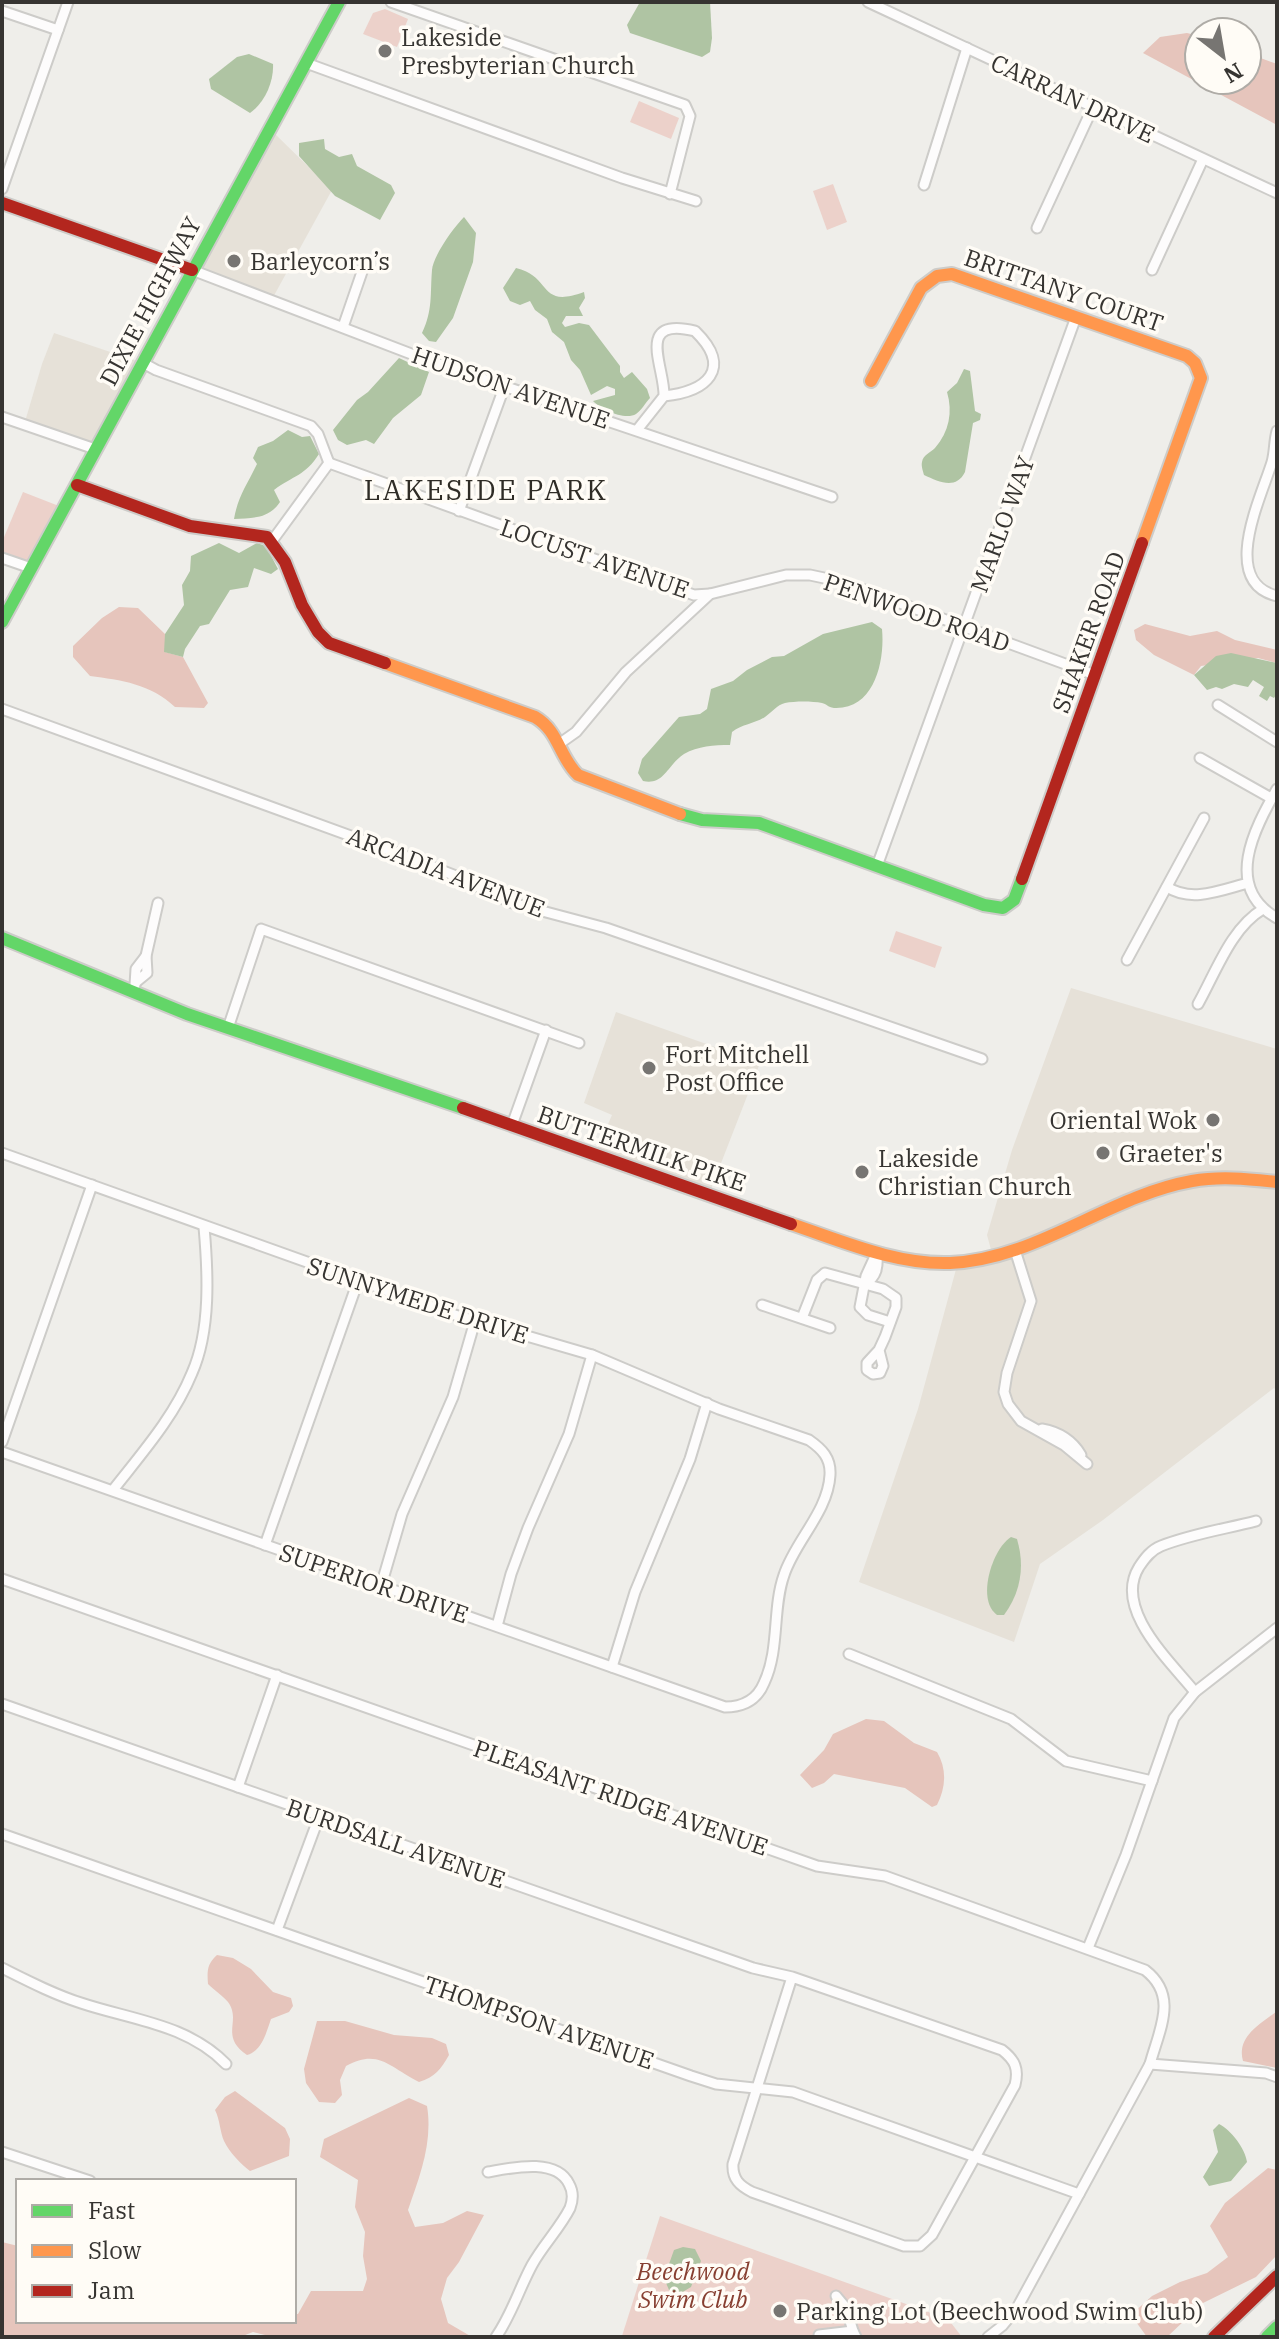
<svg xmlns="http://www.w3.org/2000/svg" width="1279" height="2339" font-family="'IBM Plex Serif',serif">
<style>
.built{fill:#e6e1d8}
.green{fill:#ecd1ca}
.forest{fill:#e6c5bc}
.water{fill:#afc4a3}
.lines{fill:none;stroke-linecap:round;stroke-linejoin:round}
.street-casing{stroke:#cdccc9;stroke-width:13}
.fast-casing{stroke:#cdccc9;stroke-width:16}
.slow-casing{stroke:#cdccc9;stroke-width:16}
.jam-casing{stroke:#cdccc9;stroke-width:16}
.street{stroke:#fdfcfc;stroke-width:9}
.fast{stroke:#63d668;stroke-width:12}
.slow{stroke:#ff974d;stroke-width:12}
.jam{stroke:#b3261e;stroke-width:12}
.poi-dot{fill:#777572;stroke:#fffcf6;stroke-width:3}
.labels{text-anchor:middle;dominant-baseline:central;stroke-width:7;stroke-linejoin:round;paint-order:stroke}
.poi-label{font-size:24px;fill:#363431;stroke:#fffcf6;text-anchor:start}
.street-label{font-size:24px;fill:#363431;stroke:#fffcf6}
.park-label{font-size:24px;font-style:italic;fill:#873f31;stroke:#fffcf6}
.quarter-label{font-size:28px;letter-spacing:2px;fill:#2f2c26;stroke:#fffcf6}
</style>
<rect width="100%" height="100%" fill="#efeeea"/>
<g class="built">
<path d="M270,129L332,190L271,301L192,270Z"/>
<path d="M54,333L143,363L95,449L24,425L42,364Z"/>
<path d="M1071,988L1277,1049V1391L1274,1388L1103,1520L1040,1564L1014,1642L859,1582L918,1409L958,1262L993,1257L987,1235L1012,1150Z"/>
<path d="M616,1012L760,1063L709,1194L595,1154L612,1115L584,1103Z"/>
</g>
<g class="green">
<path d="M385,9L408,19L397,47L363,34L373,13Z"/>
<path d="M639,101L679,118L671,139L630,122Z"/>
<path d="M833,184L847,222L827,230L813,191Z"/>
<path d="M23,492L64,508L31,568L2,558V542Z"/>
<path d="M896,931L942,947L935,968L889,951Z"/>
<path d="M660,2216L948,2319L962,2337L622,2336Z"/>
</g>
<g class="forest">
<path d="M1187,33L1199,36V80H1247V53L1277,64V125L1143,53L1160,37Z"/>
<path d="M119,607L138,608L165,634V652L183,657L208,703L204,708L175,707C151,684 121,680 90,676L73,657V646L102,618Z"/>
<path d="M1145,624L1190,636L1217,631L1235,640L1277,650V663L1258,658L1201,666L1194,675L1154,655L1136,640L1134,630Z"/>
<path d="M866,1719L884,1721L914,1743L937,1752C947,1769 946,1787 937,1805L932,1807L905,1788L834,1774L824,1783L812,1788L800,1775L824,1750L833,1734Z"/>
<path d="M217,1955L233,1958L251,1969L273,1992L291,1998L293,2006L289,2012L271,2019C266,2033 262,2051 247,2055C219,2036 242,2021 228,2002C223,1996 214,1990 208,1984C207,1971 207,1964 217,1955Z"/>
<path d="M1277,2011V2068L1243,2061C1236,2036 1261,2024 1277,2011Z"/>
<path d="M317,2021H345L394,2035L432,2038L446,2044L449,2055C441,2069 435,2077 419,2082C390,2068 379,2048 346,2066L340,2080L342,2095L335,2103L319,2102L306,2083L304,2069Z"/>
<path d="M235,2091L285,2128L290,2139L289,2156L250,2171C240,2163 230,2153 224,2141C220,2132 220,2120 215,2110L225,2097Z"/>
<path d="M409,2098L427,2106C433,2142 420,2176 408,2210L415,2227L443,2223L467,2211L484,2215L459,2262L447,2278L441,2299L448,2323L472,2337H273L253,2332L240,2337H2V2242L18,2246V2321H294V2314H298L311,2291H363L367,2279L363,2256L365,2232L355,2207L358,2180L320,2157L324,2139Z"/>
<path d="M1268,2168L1277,2170V2255L1256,2277L1203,2303L1167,2337H1147L1131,2315L1152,2296L1180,2282L1207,2273L1228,2257L1210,2226L1225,2203Z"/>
</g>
<g class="water">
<path d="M640,2H710L712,38L710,52L702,57L630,33L627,25Z"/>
<path d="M249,54L273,64C274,81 265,103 250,113L211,89L209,79L237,57Z"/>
<path d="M324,139L325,149L339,157L352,154L357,166L391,185L395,193L380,220L335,196L299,156V143Z"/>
<path d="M464,217L476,233L473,262L453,318L436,342L429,341L422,333C433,310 430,294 432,270C433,256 454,227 464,217Z"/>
<path d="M516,268C553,277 538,309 584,292L585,298L579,308L583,316H566L562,323L565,327L579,323L589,325L620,366V372L624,378L632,372L647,389L650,398C646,402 641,411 636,414C625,421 601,409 593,401L615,395V389L607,386L591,395L580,370L571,360L564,342L552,332L547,319L535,310L530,301L520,305L510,301L503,288Z"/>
<path d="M399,358L429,372L421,395L393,418L374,444L366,440L347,445L338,440L333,430L357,400L368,392Z"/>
<path d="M964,369L970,371L975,411L981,414L980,420L973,423L965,472C956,490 939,482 924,475C923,471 921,466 922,462C923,455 930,453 935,448C949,432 953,412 947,392L957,383Z"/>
<path d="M288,430L302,437L310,436L319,454C305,476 294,475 274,490L280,502C269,519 252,518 234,519C238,496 247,485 257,464L253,458L258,447L273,441Z"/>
<path d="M219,543L239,553L257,543L266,546L278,569L271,574L254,568L248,587L230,590L209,624L200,626L185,649L183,657L164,652L165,634L184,605L182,585L190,571L191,556Z"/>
<path d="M872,622L882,629C885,660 875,710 834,708C827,707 829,705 822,703C812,701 795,701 785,703C777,705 772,712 765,717C754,724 743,724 732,732L730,745C714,745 698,746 684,754C668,764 664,786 643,781L638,773L642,759L679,717L700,714L707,709L711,689L733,681L747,670L772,657L784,656L823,634Z"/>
<path d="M1231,653L1277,663V693L1274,698L1270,696L1267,701L1259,696L1264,687L1253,680L1248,687L1234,684L1222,689L1216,687L1207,690L1194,675L1216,656Z"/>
<path d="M1011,1537L1017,1539C1025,1566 1021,1592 1004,1615H997C976,1600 992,1549 1011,1537Z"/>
<path d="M1219,2124C1231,2130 1245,2148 1247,2162L1231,2181L1209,2186L1203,2177L1218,2152L1213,2130Z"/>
<path d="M683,2247L695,2249L701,2261L691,2287L681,2293L669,2290L664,2278L674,2250Z"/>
</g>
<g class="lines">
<g class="street-casing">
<g id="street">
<path d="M391,2L685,105L690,116L670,194"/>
<path d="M868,2L1277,193"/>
<path d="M2,11L58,30"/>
<path d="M306,63L622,178L696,201"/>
<path d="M924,185L967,48"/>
<path d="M2,189L68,2"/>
<path d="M1037,228L1093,107"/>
<path d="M192,270L427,360L832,497"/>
<path d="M1152,270L1203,159"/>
<path d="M343,327L363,269"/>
<path d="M143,363L156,370L311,426L318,434L329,463"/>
<path d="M2,417L95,449"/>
<path d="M637,430L664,396C706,392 734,369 695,331C634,316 665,367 664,396"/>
<path d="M1277,431C1274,441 1275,452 1272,462C1261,498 1219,582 1277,596"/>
<path d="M329,463L694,595L710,594"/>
<path d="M459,511L505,385"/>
<path d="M272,541L329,463"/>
<path d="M2,558L31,568"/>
<path d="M1218,705L1277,742"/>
<path d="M2,709L392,851L456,876L512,903L606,928L982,1059"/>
<path d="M559,744L576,732L626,672L710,594L786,575H810L843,582L1095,675"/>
<path d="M1200,758L1271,798"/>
<path d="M1277,789C1254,829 1223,888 1277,918"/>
<path d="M877,866L1076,317"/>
<path d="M1167,887C1192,903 1221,890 1248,883"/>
<path d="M1127,960L1204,818"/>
<path d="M136,982L147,973L146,956L158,903"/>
<path d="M135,985L136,969L146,956"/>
<path d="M1198,1004C1216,972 1231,928 1263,909"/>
<path d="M228,1028L261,929L579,1043"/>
<path d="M512,1125L546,1030"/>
<path d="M2,1153L455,1315L592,1355L719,1409L809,1440C822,1449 831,1458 830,1475C828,1512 795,1541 784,1575C772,1609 780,1649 764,1683C757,1700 743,1707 725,1707L2,1452"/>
<path d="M1015,1250L1031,1301L1007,1373L1004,1392L1008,1404L1021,1421L1064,1445L1087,1464"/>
<path d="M877,1252L866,1276L860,1307L868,1315L890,1322"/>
<path d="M865,1284C877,1276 878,1267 877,1253"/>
<path d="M762,1305L830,1328"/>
<path d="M802,1318L817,1280L825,1273L883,1289L896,1298V1307L885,1337L879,1350L867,1363V1370L873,1374L880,1373L883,1366L879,1350"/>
<path d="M1042,1429C1059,1432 1072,1440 1081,1455"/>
<path d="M2,1442L92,1185"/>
<path d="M113,1490C142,1453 174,1417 192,1373C211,1330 208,1272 204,1227"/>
<path d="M265,1545L358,1281"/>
<path d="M2,1579L817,1866L885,1876L1145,1970C1179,1996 1159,2030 1150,2064"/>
<path d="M381,1586L402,1514L453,1397L475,1321"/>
<path d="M497,1626L511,1574L528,1528L569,1434L592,1355"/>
<path d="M849,1654L1011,1719L1066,1761L1152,1781"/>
<path d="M612,1667L635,1592L690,1459L707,1403"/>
<path d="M1195,1692C1170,1661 1113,1609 1139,1567C1145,1558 1151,1550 1161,1546C1191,1534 1225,1529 1256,1521"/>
<path d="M2,1704L753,1968L792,1977L1002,2050C1015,2060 1019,2069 1015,2085L932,2235L920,2246H904L752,2192C740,2186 732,2179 733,2164L792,1977"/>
<path d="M238,1787L277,1675"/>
<path d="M2,1834L691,2076L716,2084L793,2092L1079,2194"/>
<path d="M277,1930L319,1817"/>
<path d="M1088,1948L1126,1855L1174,1718L1195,1692L1277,1628"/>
<path d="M2,1968C28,1981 53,1994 81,2003C132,2020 187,2024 226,2064"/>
<path d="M2,2152L90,2181"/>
<path d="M488,2172C511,2168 556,2157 569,2184C573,2191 573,2200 570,2208C560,2228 543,2245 532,2265C519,2289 512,2314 496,2337"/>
<path d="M836,2296L846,2308L853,2331"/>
<path d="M819,2335L853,2331L856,2337"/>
<path d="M988,2337L1002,2326L1017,2308L1150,2064L1266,2073L1277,2077"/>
</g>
</g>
<g class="fast-casing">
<g id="fast">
<path d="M2,622L339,2"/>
<path d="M680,814L702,820L759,823L984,905L1003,908L1014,900L1022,879"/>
<path d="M2,938L187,1014L463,1108"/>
<path d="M1267,2337L1277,2327"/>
</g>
</g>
<g class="slow-casing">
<g id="slow">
<path d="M871,381L921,288L937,276L952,274L1187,356L1195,363L1201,378L1142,543"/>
<path d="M385,663L535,717C559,731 559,757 578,775L680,814"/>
<path d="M791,1224C842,1241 896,1265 950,1263C1038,1259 1108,1196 1192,1181C1221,1176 1248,1179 1277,1182"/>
</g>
</g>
<g class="jam-casing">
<g id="jam">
<path d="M2,203L192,270"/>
<path d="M77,485L190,526L267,537L285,562L302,605L318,632L329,643L385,663"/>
<path d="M1022,879L1142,543"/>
<path d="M463,1108L791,1224"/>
<path d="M1214,2337L1277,2276"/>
</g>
</g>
<use href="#street" class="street"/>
<use href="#fast" class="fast"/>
<use href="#slow" class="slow"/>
<use href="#jam" class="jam"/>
</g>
<g class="poi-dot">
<circle cx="385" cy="51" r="8"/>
<circle cx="234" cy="261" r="8"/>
<circle cx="649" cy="1068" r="8"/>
<circle cx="1213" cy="1120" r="8"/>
<circle cx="1103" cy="1153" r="8"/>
<circle cx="862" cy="1172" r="8"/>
<circle cx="780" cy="2311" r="8"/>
</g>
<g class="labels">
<g class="poi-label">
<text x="401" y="37">Lakeside<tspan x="401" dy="28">Presbyterian Church</tspan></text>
<text x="250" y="261">Barleycorn’s</text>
<text x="665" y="1054">Fort Mitchell<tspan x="665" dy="28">Post Office</tspan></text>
<text x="1197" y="1120" text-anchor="end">Oriental Wok</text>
<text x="1119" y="1153">Graeter's</text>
<text x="878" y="1158">Lakeside<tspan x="878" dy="28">Christian Church</tspan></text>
<text x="796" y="2311">Parking Lot (Beechwood Swim Club)</text>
</g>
<g class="street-label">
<text transform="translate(1073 98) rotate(25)">CARRAN DRIVE</text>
<text transform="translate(1064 290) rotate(19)">BRITTANY COURT</text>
<text transform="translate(150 301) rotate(-62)">DIXIE HIGHWAY</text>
<text transform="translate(511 387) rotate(19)">HUDSON AVENUE</text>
<text transform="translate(1002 524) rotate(-70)">MARLO WAY</text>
<text transform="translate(595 558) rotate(19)">LOCUST AVENUE</text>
<text transform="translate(917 612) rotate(19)">PENWOOD ROAD</text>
<text transform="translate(1088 632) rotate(-70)">SHAKER ROAD</text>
<text transform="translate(446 872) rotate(21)">ARCADIA AVENUE</text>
<text transform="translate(642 1148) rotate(19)">BUTTERMILK PIKE</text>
<text transform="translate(418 1300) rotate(18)">SUNNYMEDE DRIVE</text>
<text transform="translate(374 1583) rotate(19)">SUPERIOR DRIVE</text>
<text transform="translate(621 1797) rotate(19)">PLEASANT RIDGE AVENUE</text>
<text transform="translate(396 1843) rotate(19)">BURDSALL AVENUE</text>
<text transform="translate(539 2022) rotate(19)">THOMPSON AVENUE</text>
</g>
<g class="park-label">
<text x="693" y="2271">Beechwood<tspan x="693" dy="28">Swim Club</tspan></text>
</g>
<g class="quarter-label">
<text x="486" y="489">LAKESIDE PARK</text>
</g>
</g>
<rect width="1279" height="2339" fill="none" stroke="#363431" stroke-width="8"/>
<rect x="16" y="2179" width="280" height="144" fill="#fffcf6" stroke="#afaca7" stroke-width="2"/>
<rect x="32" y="2205" width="40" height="12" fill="#63d668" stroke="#afaca7" stroke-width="2"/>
<text x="88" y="2219" font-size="24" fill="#363431">Fast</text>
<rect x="32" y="2245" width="40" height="12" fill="#ff974d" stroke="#afaca7" stroke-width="2"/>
<text x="88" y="2259" font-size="24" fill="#363431">Slow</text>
<rect x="32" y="2285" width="40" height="12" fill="#b3261e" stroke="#afaca7" stroke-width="2"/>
<text x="88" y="2299" font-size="24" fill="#363431">Jam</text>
<g transform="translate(1223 56) rotate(149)"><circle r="38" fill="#fffcf6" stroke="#afaca7" stroke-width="2"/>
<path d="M0-6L14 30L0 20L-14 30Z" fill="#777572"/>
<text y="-12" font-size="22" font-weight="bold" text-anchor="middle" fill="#363431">N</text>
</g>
</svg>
